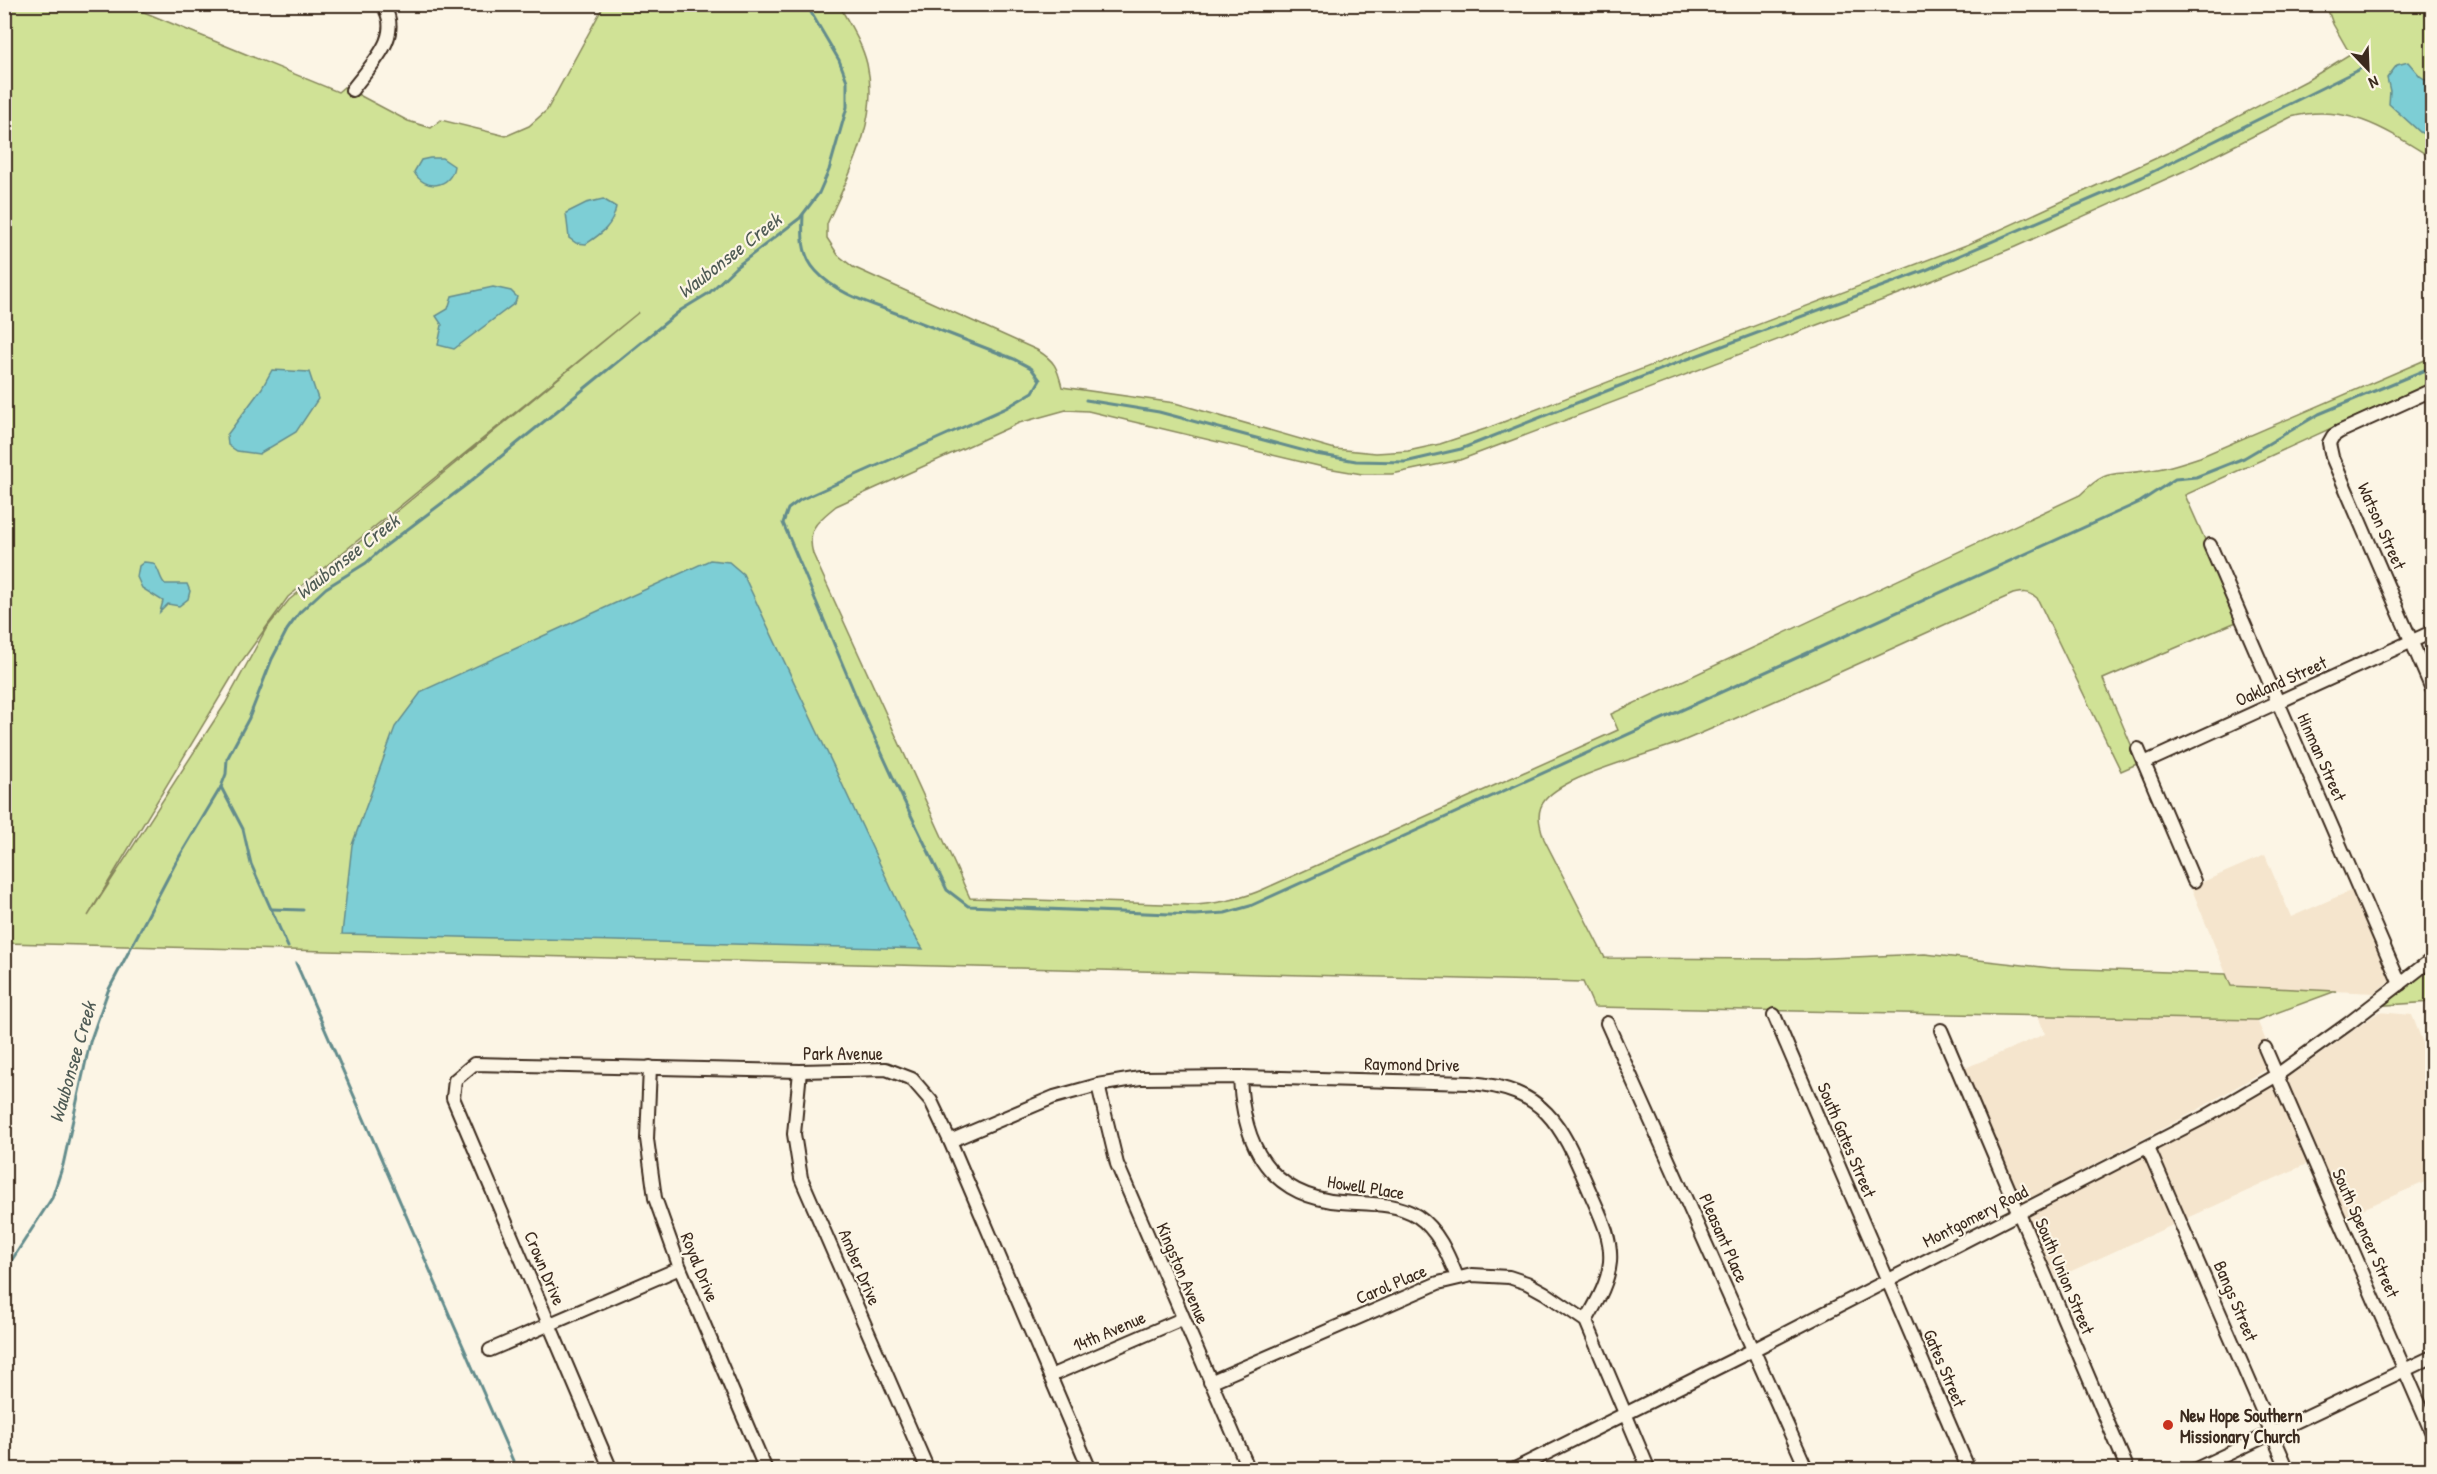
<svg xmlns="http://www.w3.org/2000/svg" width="2437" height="1474" font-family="'Patrick Hand',sans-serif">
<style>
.built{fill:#f5e5cd}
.green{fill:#d0e296;stroke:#86865a;stroke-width:1.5;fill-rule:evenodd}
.water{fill:#7dced5;stroke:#638c8c;stroke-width:1.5}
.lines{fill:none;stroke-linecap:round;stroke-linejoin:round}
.stream{stroke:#638c8c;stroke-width:3}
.minor-casing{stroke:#3b2a1e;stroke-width:16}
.minor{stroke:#fcf5e5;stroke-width:12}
.poi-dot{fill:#c8321e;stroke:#fcf5e5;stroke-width:2}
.labels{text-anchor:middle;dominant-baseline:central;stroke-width:4.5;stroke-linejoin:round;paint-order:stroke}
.street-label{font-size:18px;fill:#3b2a1e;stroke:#fcf5e5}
.poi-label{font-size:18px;font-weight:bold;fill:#3b2a1e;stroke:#fcf5e5;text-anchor:start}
.water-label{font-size:20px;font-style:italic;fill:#4f5b55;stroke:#fcf5e5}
</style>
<rect width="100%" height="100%" fill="#fcf5e5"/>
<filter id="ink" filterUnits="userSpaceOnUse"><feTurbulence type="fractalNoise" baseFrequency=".0167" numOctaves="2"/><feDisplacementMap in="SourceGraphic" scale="12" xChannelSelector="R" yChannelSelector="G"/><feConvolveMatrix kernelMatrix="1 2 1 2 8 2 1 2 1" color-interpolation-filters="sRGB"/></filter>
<g filter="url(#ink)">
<g class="built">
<path d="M2265,855L2291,917L2357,888L2396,976L2374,993L2231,986L2191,887Z"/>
<path d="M2379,1012L2412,1015L2432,1066V1179L2337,1220L2311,1162L2056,1278L2027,1217L2202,1125L2294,1073Z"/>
<path d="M2038,1016L2257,1020L2276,1064L2192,1113L2021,1203L1963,1069L2045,1034Z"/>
</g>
<g class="green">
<path d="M5,5H127L338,92L344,87L408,121L431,128L441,120L506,136L529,126L547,110L604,5H839C849,23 862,43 867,64C880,119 849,175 827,224V238L838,255L853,267L1037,350C1055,361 1057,367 1062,387L1175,403L1335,449L1376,453L1408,451L1440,444L1485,429L1969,244L2174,150L2306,81L2350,54L2333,24L2326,5H2432V158C2387,130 2346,102 2291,117L2184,171L2015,247L1904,292L1460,460L1392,474H1362L1327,468L1088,411L1066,410L1019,423L836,506C818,521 806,528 813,554L970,898L1196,905C1221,903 1242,899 1264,889L1618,730L1611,714L2080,495C2107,468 2110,476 2144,471C2164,469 2182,463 2200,457L2432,357V382L2185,495L2241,620L2103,679L2139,763L2121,771L2037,598C2029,591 2023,592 2013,594C1903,643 1794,694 1683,741C1650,755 1566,774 1545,800C1535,812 1540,826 1544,839L1605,958L1805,959L1925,954L2051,968L2226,974L2231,986L2336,991L2257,1020L1594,1007L1583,982L5,943ZM639,312L289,600L266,629L225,704L88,916L239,665L288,597Z"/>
<path d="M2432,959V1002L2371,1006Z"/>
</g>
<g class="water">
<path d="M2408,62L2420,76L2432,84V138L2420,132L2389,104L2390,91L2387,78L2397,65Z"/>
<path d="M430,158H442L454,166C451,189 424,191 414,172L421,160Z"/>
<path d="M603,199L616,207C613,226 601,234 586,244L576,243L569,238L566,213L586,203Z"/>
<path d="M493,287L511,291L517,297L515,303L454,349L438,345L442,325L436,316L448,309L452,296Z"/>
<path d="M272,370L309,372L318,399L296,432L259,454L237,451L228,445L227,435L262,388Z"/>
<path d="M710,560L729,562L743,574L910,928L923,949L342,934L352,845L395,727L422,691Z"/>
<path d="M144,562L153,563C160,569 159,578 165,584H187L190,591L188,599L179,606L168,604L160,612L163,601L142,588L137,577L139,566Z"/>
</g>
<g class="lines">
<g class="stream">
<path d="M803,215C802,235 801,255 816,271C838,296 877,305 906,317C942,331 978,345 1014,359L1031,368L1040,380L1033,392L1006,408L800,500L788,509L783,523L861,708L896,784L947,890L968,906L1195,915L1225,913L1250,906L2140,502L2175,479L2196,477L2244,458L2319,414L2432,367"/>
<path d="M1086,400L1159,412L1316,454L1356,461L1405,462L1461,449L1677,363L1926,270L2142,177L2364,67"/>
<path d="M221,787L243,829L251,864L288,947"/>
<path d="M272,909L303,910"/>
<path d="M296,963L517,1470"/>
<path d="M4,1272L52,1198L63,1165L90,1042L108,991L175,864L221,787L226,774L227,759L249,718L272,659L287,630L300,612L326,588L366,563L384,547L466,485L681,310L709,293L736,267L800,218L819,193L829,170L847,107V81L839,60L806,4"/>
</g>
<g class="minor-casing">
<g id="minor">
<path d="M352,90C370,65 405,36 382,4"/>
<path d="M2432,390L2339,432L2333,436L2329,443L2332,457L2432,689"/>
<path d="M2210,545L2400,984"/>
<path d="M2138,749L2194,881"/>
<path d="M2144,763L2432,632"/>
<path d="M1774,1015L1969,1470"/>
<path d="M1607,1023L1807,1470"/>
<path d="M1941,1030L2128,1470"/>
<path d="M2265,1048L2432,1433"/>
<path d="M650,1067L647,1139L655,1198L680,1268L766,1470"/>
<path d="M800,1071L794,1134L801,1178L928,1470"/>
<path d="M1240,1077C1243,1144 1268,1196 1341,1202C1367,1204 1395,1202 1417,1216C1438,1230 1448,1255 1457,1277"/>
<path d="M1098,1085L1117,1164L1249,1470"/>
<path d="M950,1141L1054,1097L1098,1085L1140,1078L1240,1077L1470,1083C1549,1089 1562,1128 1590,1192C1600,1215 1612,1237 1610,1262C1608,1284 1596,1303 1586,1321"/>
<path d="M2148,1148L2288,1470"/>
<path d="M490,1350L680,1268"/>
<path d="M1050,1376L1182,1319"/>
<path d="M1210,1382L1438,1283L1472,1275L1509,1277L1527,1283L1545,1293L1586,1321L1649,1470"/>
<path d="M611,1470L453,1098L455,1080L474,1064L800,1071L886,1069L912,1079L931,1101L950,1141L1090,1470"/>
<path d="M1513,1470L1755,1349L2207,1116L2277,1075L2348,1024L2432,959"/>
<path d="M2194,1470L2432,1357"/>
</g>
</g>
<use href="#minor" class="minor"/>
</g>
</g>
<circle class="poi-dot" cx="2168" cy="1425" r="6"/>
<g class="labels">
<g class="street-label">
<text transform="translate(2382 526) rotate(66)">Watson Street</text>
<text transform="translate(2281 681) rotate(-24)">Oakland Street</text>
<text transform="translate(2322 757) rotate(66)">Hinman Street</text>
<text x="843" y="1053">Park Avenue</text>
<text transform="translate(1412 1064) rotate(1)">Raymond Drive</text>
<text transform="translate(1847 1140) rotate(67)">South Gates Street</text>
<text transform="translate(1366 1187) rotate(9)">Howell Place</text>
<text transform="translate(1975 1216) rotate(-27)">Montgomery Road</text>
<text transform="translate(2366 1233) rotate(66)">South Spencer Street</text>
<text transform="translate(1724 1238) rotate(66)">Pleasant Place</text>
<text transform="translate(700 1267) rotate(68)">Royal Drive</text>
<text transform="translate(860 1267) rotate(67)">Amber Drive</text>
<text transform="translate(545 1268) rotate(67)">Crown Drive</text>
<text transform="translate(1183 1273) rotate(67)">Kingston Avenue</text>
<text transform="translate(2065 1276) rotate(67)">South Union Street</text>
<text transform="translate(1391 1284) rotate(-23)">Carol Place</text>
<text transform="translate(2236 1301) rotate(67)">Bangs Street</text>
<text transform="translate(1109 1331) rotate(-23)">14th Avenue</text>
<text transform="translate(1945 1368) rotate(67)">Gates Street</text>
</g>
<g class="poi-label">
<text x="2180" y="1415">New Hope Southern<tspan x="2180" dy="21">Missionary Church</tspan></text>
</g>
<g class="water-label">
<text transform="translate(729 255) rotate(-38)">Waubonsee Creek</text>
<text transform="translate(347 556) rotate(-38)">Waubonsee Creek</text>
<text transform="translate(72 1062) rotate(-74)">Waubonsee Creek</text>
</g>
</g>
<rect width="2437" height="1474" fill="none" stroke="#fcf5e5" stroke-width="24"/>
<rect x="12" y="12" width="2413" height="1450" fill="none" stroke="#3b2a1e" stroke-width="2" filter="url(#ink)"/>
<g transform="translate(2368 69) rotate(157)" stroke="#fcf5e5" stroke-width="4.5" paint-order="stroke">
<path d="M0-4.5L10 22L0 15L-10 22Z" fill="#3b2a1e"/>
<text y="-9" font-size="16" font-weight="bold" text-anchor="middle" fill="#3b2a1e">N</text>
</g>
</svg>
